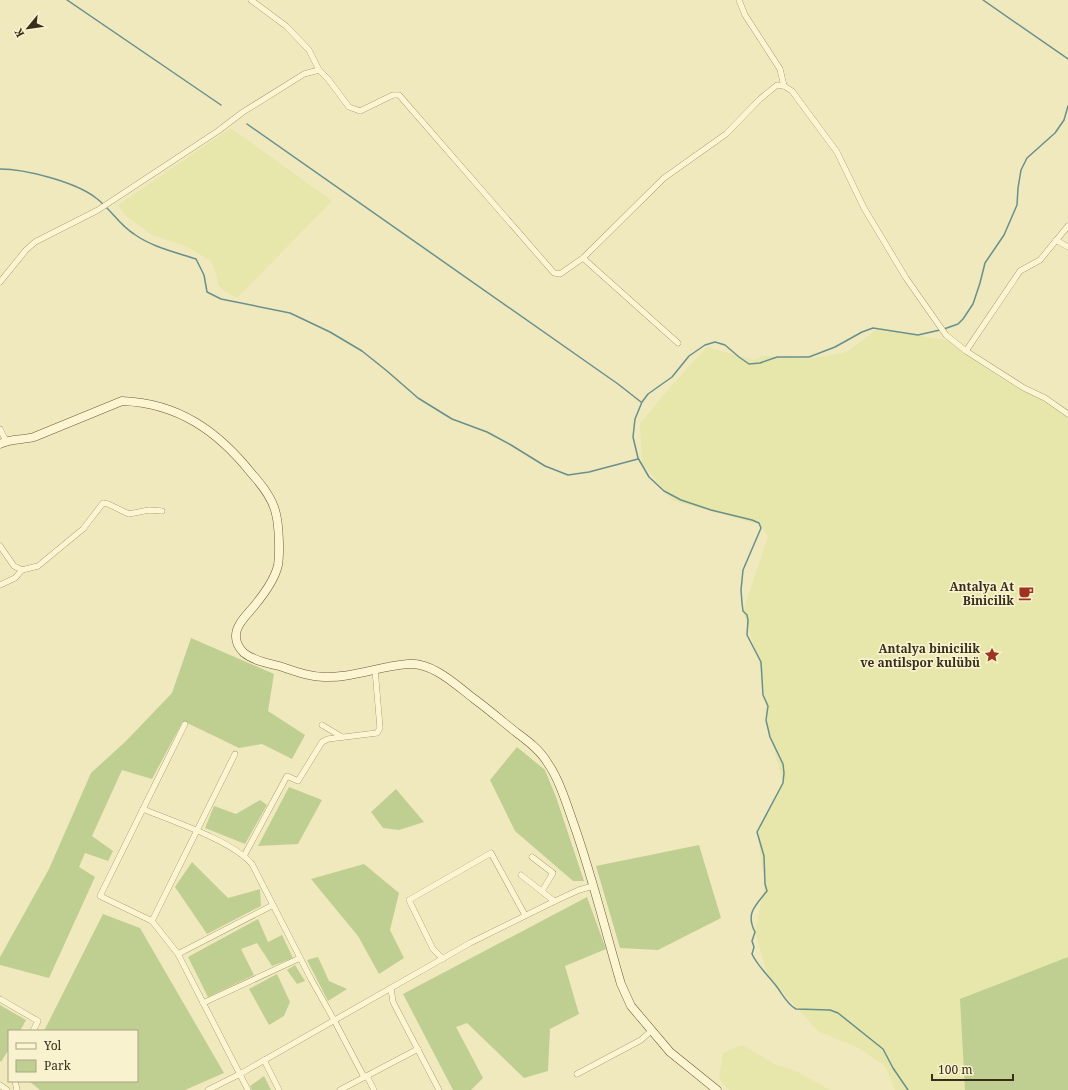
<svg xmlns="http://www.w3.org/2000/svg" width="1068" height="1090" font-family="'Noto Serif',serif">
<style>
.farmland{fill:#e7e6ab}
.green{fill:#bfcf91}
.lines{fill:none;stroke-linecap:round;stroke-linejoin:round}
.stream{stroke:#68908c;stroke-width:1.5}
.street-casing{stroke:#8a7955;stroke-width:6}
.secondary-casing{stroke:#6c5a39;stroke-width:9}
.street{stroke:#fbf5d1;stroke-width:5.5}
.secondary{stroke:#fbf5d1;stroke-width:8}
.labels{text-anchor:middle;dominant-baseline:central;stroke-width:3.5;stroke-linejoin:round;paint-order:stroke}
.poi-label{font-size:12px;font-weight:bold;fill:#382e1b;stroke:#f8f2ce;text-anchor:end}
</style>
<rect width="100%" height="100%" fill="#f1e9be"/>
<g class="farmland">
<path d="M231,128L332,201L237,298L222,289L218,285L216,273L211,261L184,245L154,236L126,216L118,205Z"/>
<path d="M876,330L954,341L1068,412V1090H895L885,1066L859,1048L818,1031L768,976L755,932L765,884L757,832L783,783L768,727L762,673L743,611L768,537L761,525L673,501L642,463L640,423L673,384L707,347L754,360L763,356L809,359L847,352Z"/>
<path d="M742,1045L775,1064L796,1071L830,1090H729L719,1079L723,1053Z"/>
</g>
<g class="green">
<path d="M191,638L274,674L268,711L305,735L292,759L262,744L239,748L183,721L152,779L122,770L92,836L113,851L108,861L85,853L79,867L95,877L49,978L0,965V957L49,869L91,773L126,741L172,693Z"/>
<path d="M517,747L545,770L556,797L584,881H573L515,831L490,780Z"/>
<path d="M289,787L322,800L298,844L258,846Z"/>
<path d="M396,789L424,822L399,830L383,828L371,812Z"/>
<path d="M260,800L267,805L245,844L205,828L214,806L236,814Z"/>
<path d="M699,845L721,918L658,950L620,948L596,866Z"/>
<path d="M192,862L228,898L260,889L261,906L207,934L175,887Z"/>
<path d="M364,864L399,893L390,930L404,958L379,974L358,936L311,879Z"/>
<path d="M587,897L606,949L565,966L579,1014L550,1029L548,1071L524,1078L467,1023L456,1027L483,1078L471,1090H453L403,994Z"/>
<path d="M103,914L140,928L224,1073L185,1090H40L29,1081H137V1031H44Z"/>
<path d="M258,919L268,942L282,935L293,958L272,966L257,943L241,949L254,975L208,997L188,957Z"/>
<path d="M318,957L329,981L347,989L328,1001L307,960Z"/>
<path d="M1068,957V1090H965L960,999Z"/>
<path d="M295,965L305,981L297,984L287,970Z"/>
<path d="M277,974L290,1002L284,1016L269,1025L249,989Z"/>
<path d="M0,1005L26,1020L20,1031H9V1049L1,1062L0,1061Z"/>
<path d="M264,1076L271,1090H252L250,1086Z"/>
</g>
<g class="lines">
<g class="stream">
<path d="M67,0L221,105"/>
<path d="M983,0L1068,59"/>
<path d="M247,124L618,384L641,402"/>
<path d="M0,169C25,169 76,182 96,198C110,208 119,225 134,234C152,247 175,252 196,259L204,275L207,292L221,299L290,313L330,332L362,351L387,371L418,398L452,419L487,432L511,445L545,466L568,475L589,472L638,459"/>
<path d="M944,329L958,324L963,319L973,304L980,283L985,263L1004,235L1017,205L1018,188L1021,170L1027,158L1055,133L1064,120L1068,106"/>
<path d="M908,1090L893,1068L883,1049L838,1013L830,1010L796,1009C787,1004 783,995 777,987C769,976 758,967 752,954L754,947L752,941L755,932C745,913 756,905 767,891L765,884L764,856L757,832L783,783L784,773L783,764L770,737L766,720L768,706L763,695L761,662L747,635L748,620L747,615L743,611L742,603L741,590L743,570L761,528L759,523L752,520L711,510L681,500L664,491L649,477L638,458L633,437L635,419L642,402L648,394L672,377L689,356L705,345L715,342L725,345L739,357L749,364L760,363L777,357H809L835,347L862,332L873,328L918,335L940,330"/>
</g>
<g class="street-casing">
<g id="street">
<path d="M251,0L286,26L309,50L319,70"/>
<path d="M739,0L745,15L780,69L784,86"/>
<path d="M1056,240L1068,247"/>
<path d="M583,258L678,343"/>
<path d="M0,282L26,250L35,242L98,210L218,131L243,112L304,74L319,70L328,79L349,107L360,111L393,95H399L554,273L560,274L583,258L664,178L726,134L760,99L777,85L784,86L792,91L837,152L864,208L906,278L946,335L966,351L1024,388L1045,398L1068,414"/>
<path d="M966,351L1020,271L1040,260L1068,226"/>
<path d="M0,429L6,441"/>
<path d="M0,546L14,566L22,570L38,566L83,529L103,503L108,504L129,514L149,510L162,511"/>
<path d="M0,585L15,578L22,570"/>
<path d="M185,724L100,896L152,921L178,954L248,1090"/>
<path d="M322,725L342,737"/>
<path d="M143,809C174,822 231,840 252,864L311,979L334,1020L364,1077"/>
<path d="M244,856L287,776L298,781L322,742L328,739L377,733L380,728L375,669"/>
<path d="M532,857L553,873L542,891"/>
<path d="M521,875L554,901"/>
<path d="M152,921L235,754"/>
<path d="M178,954L273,905"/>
<path d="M443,959L433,949L409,900L491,853L525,915"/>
<path d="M391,988L393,1002L439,1090"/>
<path d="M0,999L38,1021L33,1031"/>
<path d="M203,1003L300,958"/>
<path d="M264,1060L279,1090"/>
<path d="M577,1074L641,1040L652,1030"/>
<path d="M367,1076L374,1090"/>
<path d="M15,1081L17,1090"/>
<path d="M0,1085L7,1090"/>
<path d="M208,1090L240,1074L470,943L553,902L579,890L593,886"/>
<path d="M340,1090L418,1049"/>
</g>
</g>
<g class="secondary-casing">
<path id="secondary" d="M0,444C10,439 23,440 34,437L122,401C178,403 218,431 252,474C262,485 273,499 276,514C279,526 280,553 278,565C275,579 264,594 255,605C248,614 235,625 236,637C236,643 240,649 244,653C254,661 268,663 279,666C294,671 309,677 325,677C353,678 380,666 408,664C432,662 455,684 473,698C488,709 502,721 517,733C528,741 540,750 547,762C559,779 566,802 573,822C592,875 605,930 621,984L631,1006L670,1052L717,1090"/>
</g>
<use href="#street" class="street"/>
<use href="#secondary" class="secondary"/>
</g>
<defs>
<g id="cafe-bare" transform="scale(1.2)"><path d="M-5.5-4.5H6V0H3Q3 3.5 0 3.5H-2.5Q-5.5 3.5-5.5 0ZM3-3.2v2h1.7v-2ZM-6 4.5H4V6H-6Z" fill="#9d3321" stroke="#f8f2ce" stroke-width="2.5" paint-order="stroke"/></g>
<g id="sight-bare" transform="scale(1.2)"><path d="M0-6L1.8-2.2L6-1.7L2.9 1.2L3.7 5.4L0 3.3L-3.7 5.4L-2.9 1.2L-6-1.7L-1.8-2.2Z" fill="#9d3321" stroke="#f8f2ce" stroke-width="2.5" paint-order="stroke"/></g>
</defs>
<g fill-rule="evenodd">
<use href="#cafe-bare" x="1026" y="593"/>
<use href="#sight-bare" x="992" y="655"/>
</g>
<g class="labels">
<g class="poi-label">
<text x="1014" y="586">Antalya At<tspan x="1014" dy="14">Binicilik</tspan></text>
<text x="980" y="648">Antalya binicilik<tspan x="980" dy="14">ve antilspor kulübü</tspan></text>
</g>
</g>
<rect x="8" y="1030" width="130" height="52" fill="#f8f2ce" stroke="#aba486"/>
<rect x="16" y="1043" width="20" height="6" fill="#fbf5d1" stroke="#aba486"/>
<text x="44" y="1050" font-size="12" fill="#382e1b">Yol</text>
<rect x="16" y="1060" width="20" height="12" fill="#bfcf91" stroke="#aba486"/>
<text x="44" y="1070" font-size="12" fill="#382e1b">Park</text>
<g transform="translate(28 28) rotate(241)" stroke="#f8f2ce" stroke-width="3" paint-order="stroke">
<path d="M0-3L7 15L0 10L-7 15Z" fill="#382e1b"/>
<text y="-6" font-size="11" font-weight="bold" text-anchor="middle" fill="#382e1b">K</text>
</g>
<path d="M932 1074v6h81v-6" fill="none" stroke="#382e1b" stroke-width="2"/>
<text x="938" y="1074" font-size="12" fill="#382e1b" stroke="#f8f2ce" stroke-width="3" paint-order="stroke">100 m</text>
</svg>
